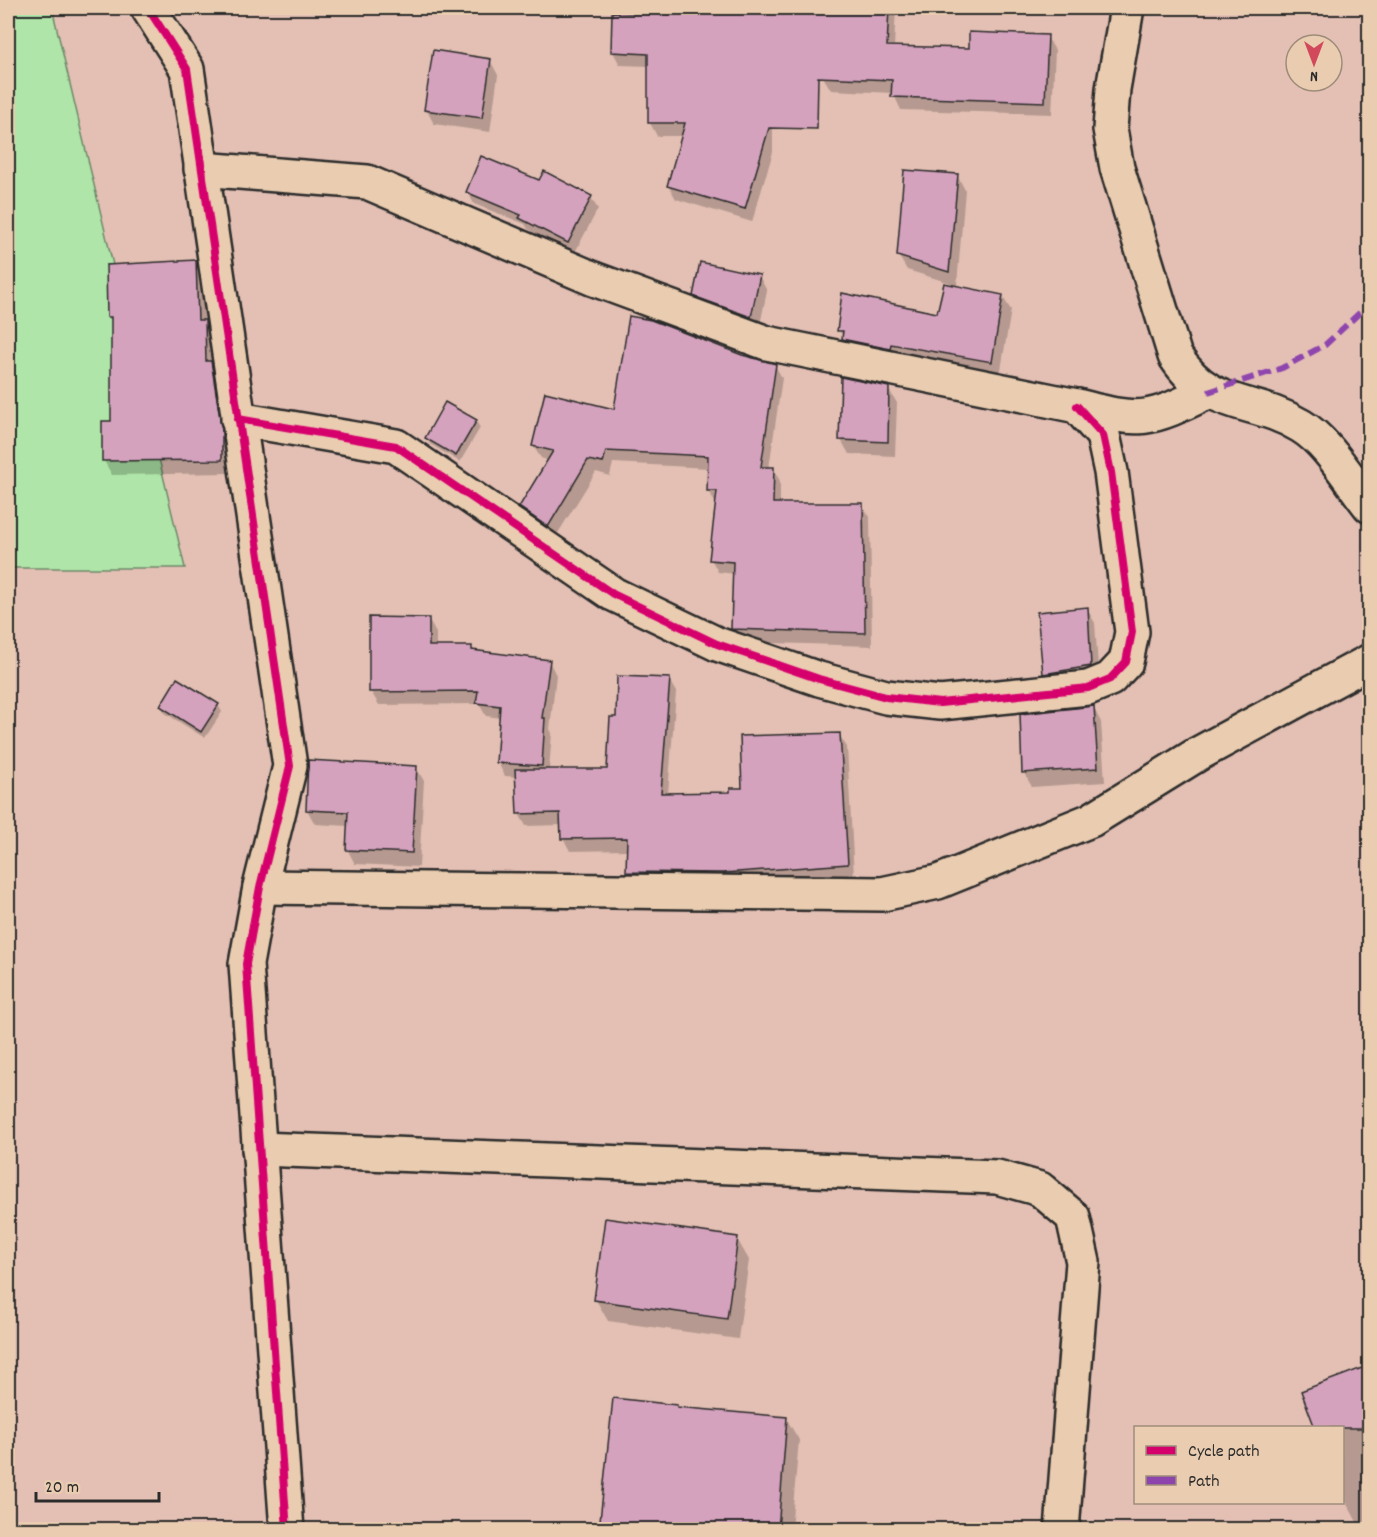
<svg xmlns="http://www.w3.org/2000/svg" width="1377" height="1537" font-family="Dekko,sans-serif">
<style>
.green{fill:#afe5a8;stroke:#6d886a;stroke-width:1.5}
.shadow{fill:#0003}
.building{fill:#d5a2be;stroke:#2b2b2b;stroke-width:1.5}
.lines{fill:none;stroke-linecap:round;stroke-linejoin:round}
.street-casing{stroke:#2b2b2b;stroke-width:38}
.secondary-casing{stroke:#2b2b2b;stroke-width:38}
.street{stroke:#eacdb0;stroke-width:33}
.secondary{stroke:#eacdb0;stroke-width:33}
.quiet{stroke:#8e44ad;stroke-width:6;stroke-dasharray:12 6;stroke-linecap:butt}
.cycleway-casing{stroke:#eacdb0;stroke-width:11}
.cycleway{stroke:#d6006c;stroke-width:8}
</style>
<rect width="100%" height="100%" fill="#e4c0b4"/>
<filter id="ink" filterUnits="userSpaceOnUse"><feTurbulence type="fractalNoise" baseFrequency=".0167" numOctaves="2"/><feDisplacementMap in="SourceGraphic" scale="12" xChannelSelector="R" yChannelSelector="G"/><feConvolveMatrix kernelMatrix="1 2 1 2 8 2 1 2 1" color-interpolation-filters="sRGB"/></filter>
<g filter="url(#ink)">
<path class="green" d="M8,8H52L185,568H8Z"/>
<g class="shadow">
<path d="M632,8H766L773,19V152L752,222L676,199L668,185L683,136H657L650,123V66L620,65L613,52L632,14Z"/>
<path d="M827,8H896L894,47L970,50L1047,37L1055,50L1052,114L901,110L893,93L831,90L823,77Z"/>
<path d="M490,60L498,75L490,132L434,124L426,109Z"/>
<path d="M957,175L965,190L957,285L907,270L898,255Z"/>
<path d="M468,192L591,198L598,209L574,254L528,229L525,224L474,204Z"/>
<path d="M195,262L203,275L205,323L212,336L213,367L218,376L229,446V473L112,475L104,461L113,422V324L108,317Z"/>
<path d="M759,276L767,291L759,330L703,310L695,295Z"/>
<path d="M957,285V287L1002,296L1011,310L1000,376L852,353L839,330L938,315Z"/>
<path d="M742,357L775,365L782,378L769,468H773L780,481V504H862L870,517L872,646L740,642L733,629L735,574L718,572L711,559L716,504L708,491L709,468L613,463L610,476L596,472L555,538L528,520L521,507L549,461L541,458L533,446Z"/>
<path d="M888,388L897,403L895,456L849,454L841,440Z"/>
<path d="M476,421L480,428L460,462L430,444L426,438Z"/>
<path d="M1087,609L1095,623L1099,681L1052,688L1044,673Z"/>
<path d="M371,618L428,619L436,633V647H471L473,651L549,661L556,675L550,729L552,733L549,770H608L617,719L669,680L676,692L668,794L731,793L744,789L839,735L847,747L854,876L730,885L634,884L627,872L628,850L570,851L563,838L562,825L526,826L519,814L517,777L505,776L498,763L501,718L486,716L479,704L379,705L371,692Z"/>
<path d="M218,705L222,712L205,738L165,713L161,706Z"/>
<path d="M1093,707L1101,722L1105,782L1032,787L1024,773Z"/>
<path d="M416,767L424,781L419,867L355,864L347,849L348,826L315,824L307,810Z"/>
<path d="M737,1239L749,1260L738,1339L608,1321L596,1300Z"/>
<path d="M1370,1367V1520L1358,1524L1342,1494V1428Z"/>
<path d="M678,1409L786,1418L799,1440L791,1530H600Z"/>
</g>
<g class="building">
<path d="M671,8H889L887,46L969,48V32L1048,35L1045,102L891,97L892,80L818,77L817,129L769,128L745,209L667,186L685,123H648V54L611,52L612,12L671,14Z"/>
<path d="M433,50L491,59L482,118L424,110Z"/>
<path d="M481,156L539,180L544,171L592,196L568,243L519,218L521,215L466,192Z"/>
<path d="M904,170L958,174L949,272L897,256Z"/>
<path d="M196,260L198,320H205L206,361H211L222,431V460L102,461V421H111V317H107L106,265Z"/>
<path d="M700,262L760,275L751,317L693,296Z"/>
<path d="M944,283L1003,295L992,362L891,344L890,349L842,339L843,331H837L842,293L937,313Z"/>
<path d="M629,316L651,320L742,355L776,364L761,467H774L773,503H863L865,633L731,629L733,562L709,560L717,491H707L708,456L606,451L603,463L588,460L548,527L519,507L553,451L532,446L545,392L614,409Z"/>
<path d="M841,377L889,387L888,442L839,440Z"/>
<path d="M445,402L477,420L456,456L425,438Z"/>
<path d="M1088,607L1091,666L1043,674L1037,612Z"/>
<path d="M369,617L429,618V646H472V650L550,660L542,718H545L542,766L496,763L500,706L476,703L478,691L369,692Z"/>
<path d="M617,676L670,678L661,793L730,792V788H742L740,736L840,733L848,864L723,873L626,872L627,838L561,839L560,813L517,814L515,769H607L610,717H616Z"/>
<path d="M177,678L219,704L201,732L160,706Z"/>
<path d="M1094,706L1098,768L1022,773L1020,714Z"/>
<path d="M308,760L417,766L412,853L346,850L348,812L306,810Z"/>
<path d="M605,1218L738,1237L727,1319L594,1300Z"/>
<path d="M1370,1365V1428H1315L1301,1391Z"/>
<path d="M613,1398L677,1405V1407L787,1417L778,1530H599Z"/>
</g>
<g class="lines">
<g class="street-casing">
<g id="street">
<path d="M1127,8L1113,89L1110,129L1117,168L1175,356C1212,412 1251,396 1301,426C1329,443 1349,480 1370,506"/>
<path d="M201,169L367,182L594,279L767,343L1077,406C1143,423 1147,421 1208,392"/>
<path d="M238,419L396,446L613,594L717,644L819,679L886,697L940,703L1088,688L1110,679L1126,662L1132,632L1111,472L1103,435L1077,406"/>
<path d="M260,887L882,894L938,882L1091,820L1198,754L1370,661"/>
<path d="M259,1149L997,1177L1040,1189L1073,1217L1083,1262L1062,1530"/>
</g>
</g>
<g class="secondary-casing">
<path id="secondary" d="M148,8L187,69L290,766L260,887L246,964L287,1530"/>
</g>
<use href="#street" class="street"/>
<use href="#secondary" class="secondary"/>
<path class="quiet" d="M1208,392L1282,368L1325,345L1370,303"/>
<g class="cycleway-casing">
<g id="cycleway">
<path d="M148,8L187,69L290,766L260,887L246,964L287,1530"/>
<path d="M238,419L396,446L613,594L717,644L819,679L886,697L940,703L1088,688L1110,679L1126,662L1132,632L1111,472L1103,435L1077,406"/>
</g>
</g>
<use href="#cycleway" class="cycleway"/>
</g>
</g>
<rect width="1377" height="1537" fill="none" stroke="#eacdb0" stroke-width="30"/>
<rect x="15" y="15" width="1347" height="1507" fill="none" stroke="#2b2b2b" stroke-width="2" filter="url(#ink)"/>
<rect x="1134" y="1426" width="210" height="78" fill="#eacdb0" stroke="#9e8c7b" stroke-width="1.5"/>
<rect x="1146" y="1446" width="30" height="9" fill="#d6006c" stroke="#9e8c7b" stroke-width="1.5"/>
<text x="1188" y="1456" font-size="18" fill="#2b2b2b">Cycle path</text>
<rect x="1146" y="1476" width="30" height="9" fill="#8e44ad" stroke="#9e8c7b" stroke-width="1.5"/>
<text x="1188" y="1486" font-size="18" fill="#2b2b2b">Path</text>
<g transform="translate(1314 63) rotate(180)"><circle r="28" fill="#eacdb0" stroke="#9e8c7b" stroke-width="1.5"/>
<path d="M0-4.5L10 22L0 15L-10 22Z" fill="#d1495b"/>
<text y="-9" font-size="16" font-weight="bold" text-anchor="middle" fill="#2b2b2b">N</text>
</g>
<path d="M36 1492v9h123v-9" fill="none" stroke="#2b2b2b" stroke-width="3"/>
<text x="45" y="1492" font-size="18" fill="#2b2b2b" stroke="#eacdb0" stroke-width="4.5" paint-order="stroke">20 m</text>
</svg>
